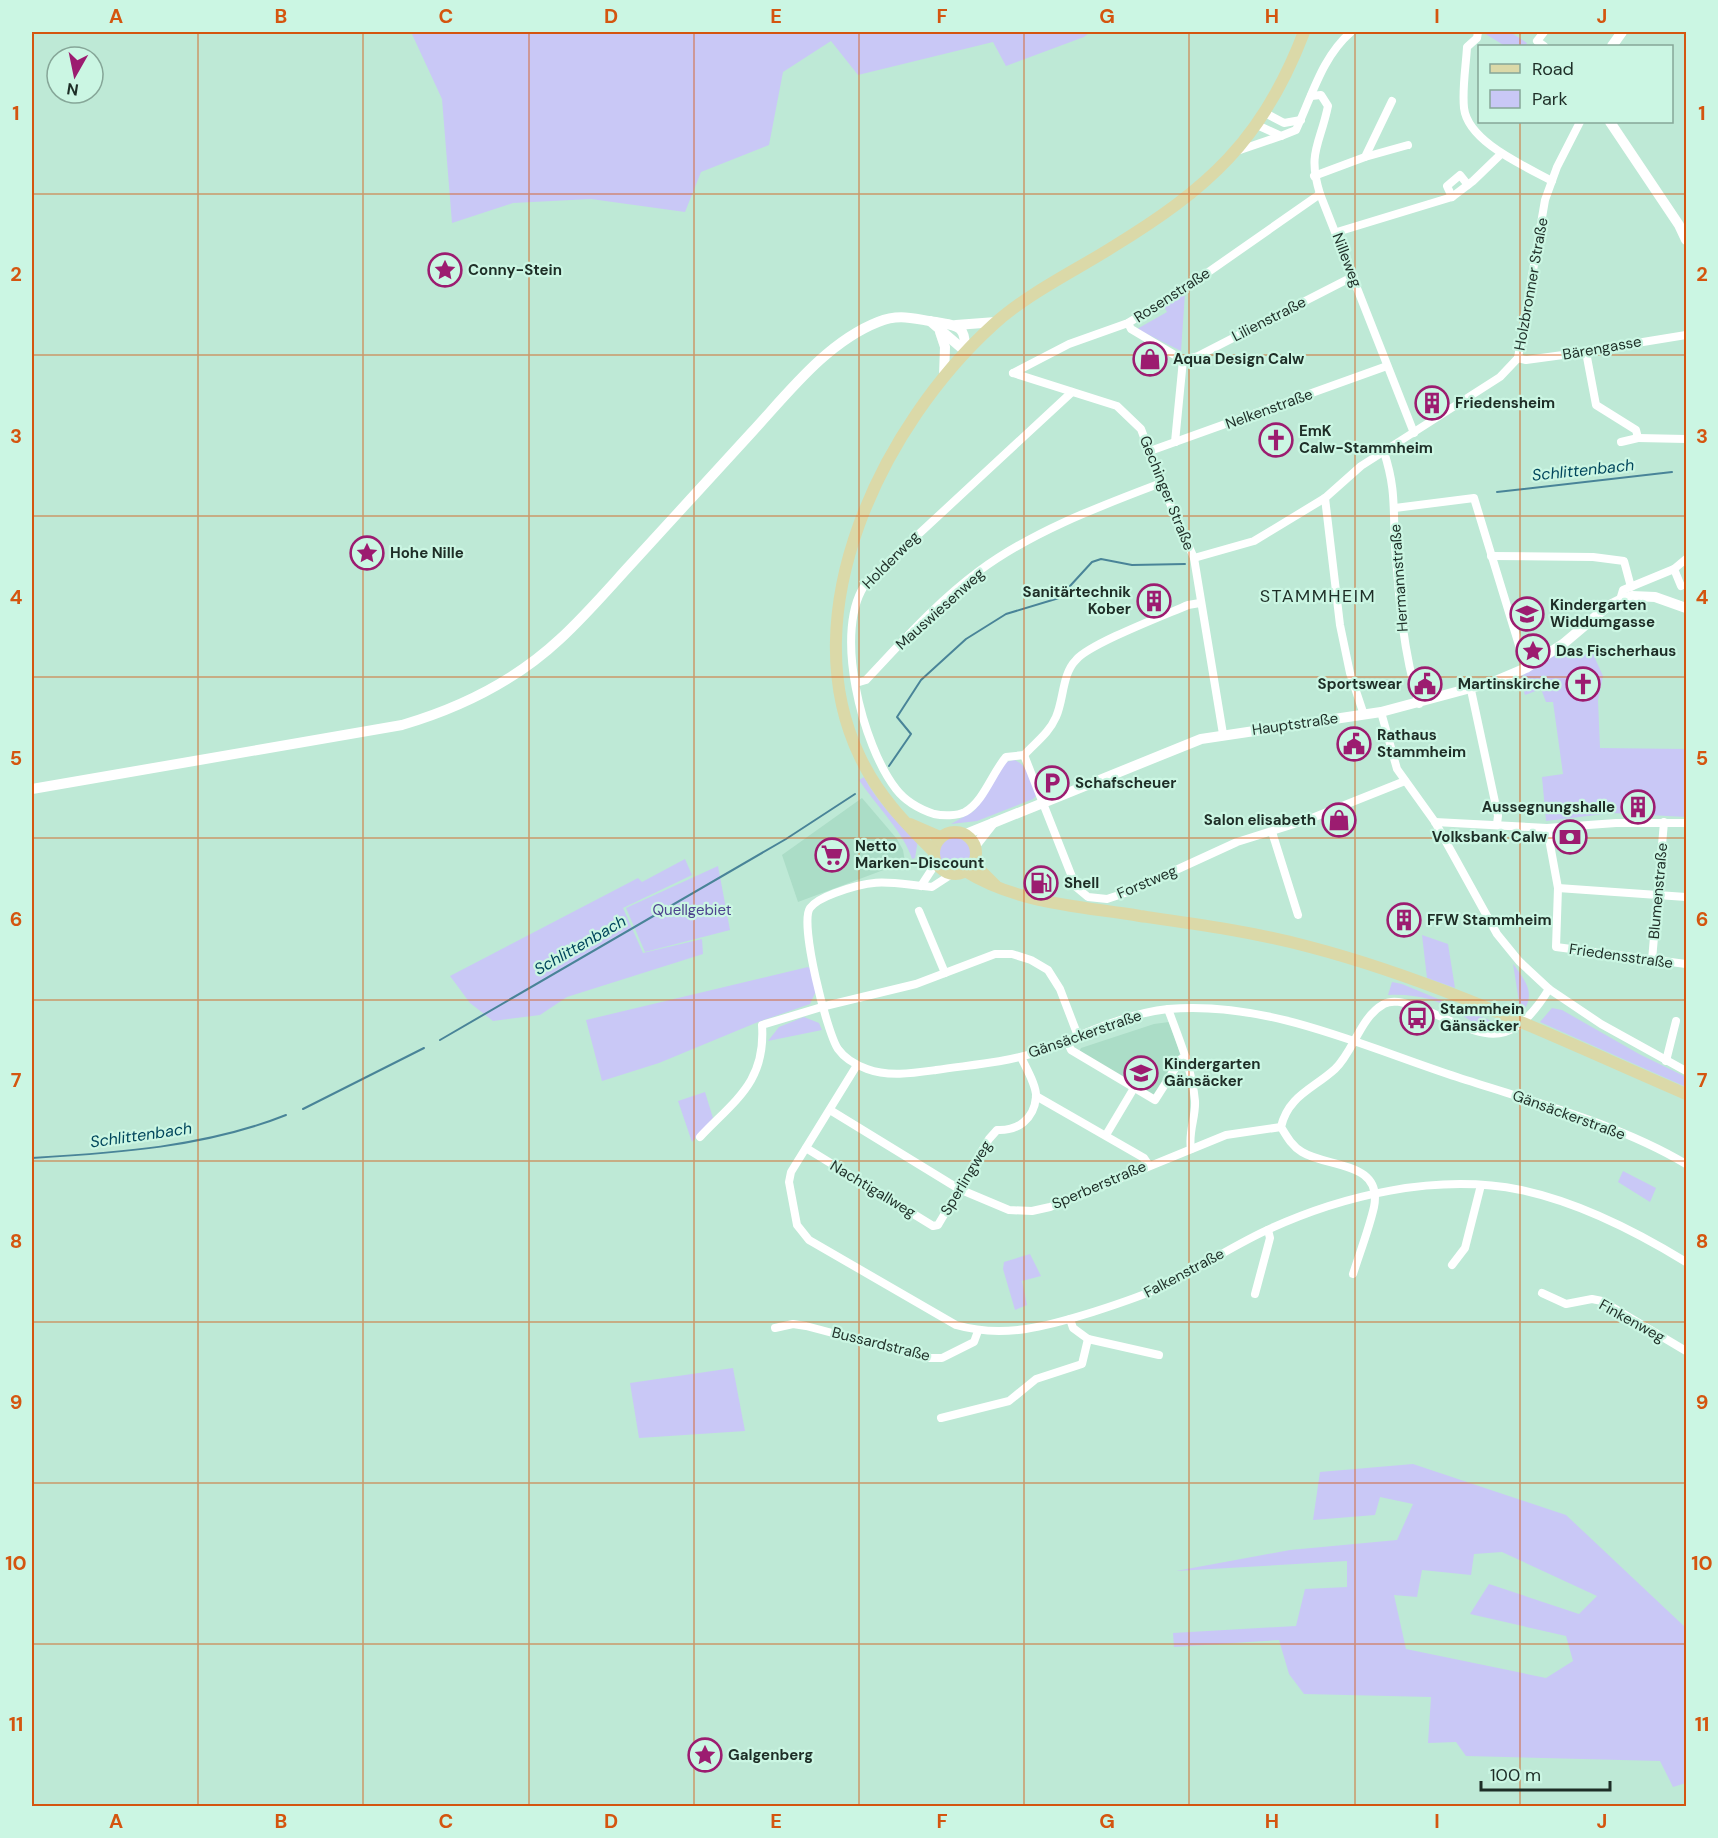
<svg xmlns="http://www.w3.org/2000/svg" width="1718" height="1838" font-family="'DM Sans',sans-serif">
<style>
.built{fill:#abddc7}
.green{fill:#c9c8f6;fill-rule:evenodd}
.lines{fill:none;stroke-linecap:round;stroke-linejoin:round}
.stream{stroke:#498498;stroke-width:2}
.minor{stroke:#fff;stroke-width:8}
.tertiary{stroke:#fff;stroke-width:10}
.primary{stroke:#dbd9a8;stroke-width:12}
.grid{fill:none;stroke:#d4550f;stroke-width:1.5;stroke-opacity:0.55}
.labels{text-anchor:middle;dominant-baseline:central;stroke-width:4.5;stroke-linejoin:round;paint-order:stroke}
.street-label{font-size:15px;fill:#1e2e27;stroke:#cbf6e3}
.poi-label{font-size:15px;font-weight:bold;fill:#1e2e27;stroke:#cbf6e3;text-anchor:start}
.park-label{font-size:15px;fill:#4d438e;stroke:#cbf6e3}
.water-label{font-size:16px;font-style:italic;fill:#00465c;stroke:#cbf6e3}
.quarter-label{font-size:18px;letter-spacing:1.5px;fill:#1e2e27;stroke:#cbf6e3}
.neatline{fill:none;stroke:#d4550f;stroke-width:2}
.grid-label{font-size:20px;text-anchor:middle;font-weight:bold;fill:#d4550f}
</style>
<rect width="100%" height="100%" fill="#bee9d6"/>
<g class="built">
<path d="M862,798L897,839L903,850L905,862L798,902L782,855Z"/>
<path d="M1169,1022L1180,1053L1156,1094L1151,1095L1079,1052L1081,1048L1154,1024Z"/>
</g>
<g class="green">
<path d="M411,32H1090L1084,37L1006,66L993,42L858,75L831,41L783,72L769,145L701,172L685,212L591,199L513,203L452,223L442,99Z"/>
<path d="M1485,32H1510L1527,43L1525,46H1505L1484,33Z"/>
<path d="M1185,293L1181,351L1137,329L1167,312L1164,306Z"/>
<path d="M1563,650L1570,654H1593L1603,676L1598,700L1600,748L1686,749V817L1612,813L1546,821L1542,777L1563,774L1553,702H1546L1541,689L1525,695L1520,677Z"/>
<path d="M1014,760C1028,764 1031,782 1037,795L1033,799L977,821L951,824L974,811L1006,762Z"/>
<path d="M864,777C878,803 896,822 918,840L915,858L912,859C905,834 875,804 859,780Z"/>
<circle cx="955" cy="852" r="16"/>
<path d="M685,859L692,875L623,908L643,953L702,939L703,954L567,997L540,1015L493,1021L470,1003L450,976L638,878L642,882Z"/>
<path d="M718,866L730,930L645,952L626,908Z"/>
<path d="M1422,935L1448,944L1455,988L1427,978Z"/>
<path d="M1513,964C1526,981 1537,995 1521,1014Z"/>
<path d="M808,967L812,970L816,991L810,1004L758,1022L659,1063L602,1081L586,1020Z"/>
<path d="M1392,982L1402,984L1501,1025C1484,1029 1473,1023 1459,1013C1440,999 1411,993 1388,995Z"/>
<path d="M1552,1008L1562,1010L1639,1054L1686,1077V1087L1540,1022Z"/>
<path d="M804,1017L819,1023L822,1030L768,1041L779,1027Z"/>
<path d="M705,1092L713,1118L692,1142L678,1101Z"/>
<path d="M1623,1171L1656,1188L1650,1202L1618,1182Z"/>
<path d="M1030,1254L1041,1276L1022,1281L1027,1305L1015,1310L1003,1269L1004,1262Z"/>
<path d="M733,1368L745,1431L639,1438L630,1383Z"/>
<path d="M1413,1464L1566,1515L1686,1628V1783L1673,1787L1660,1761L1466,1756L1456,1742L1428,1743L1431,1697L1304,1694L1289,1674L1279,1640L1174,1647L1173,1633L1296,1626L1305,1589L1347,1587V1561L1176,1571L1290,1550L1397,1540L1413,1504L1380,1497L1375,1515L1313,1520L1320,1472ZM1502,1552L1597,1596L1579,1614L1489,1584L1470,1614L1566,1636L1573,1661L1546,1678L1406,1649L1394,1595L1417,1597L1422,1570L1471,1575L1474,1554Z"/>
</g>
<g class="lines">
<g class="stream">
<path d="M1497,492L1672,472"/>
<path d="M889,766L911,734L897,717L921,680L966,639L1006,614L1059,598L1092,562L1101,559L1132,565L1185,564"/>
<path d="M440,1040L786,839L855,794"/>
<path d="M303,1109L424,1048"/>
<path d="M32,1158C116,1153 206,1147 286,1115"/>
</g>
<g class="minor">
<path d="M1478,32L1477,38L1467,47C1466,66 1462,88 1464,108C1468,142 1525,166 1552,181"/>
<path d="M1544,32L1537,41L1544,46"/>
<path d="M1311,96L1321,95L1328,106C1320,145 1307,152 1320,194L1414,433"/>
<path d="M1265,113L1284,123L1301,120"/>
<path d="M1257,125L1281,136L1296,130C1312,96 1322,57 1351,32"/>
<path d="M1237,151L1281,136"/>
<path d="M1365,157L1408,145"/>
<path d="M1314,176L1365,157L1392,101"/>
<path d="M1452,197L1447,186L1460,175L1468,185"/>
<path d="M1337,232L1452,197L1473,181L1501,154"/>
<path d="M1128,323L1131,329L1183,360"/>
<path d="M1586,352L1596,405L1636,430L1638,438L1621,442"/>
<path d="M1518,358L1526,360L1563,355L1686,335"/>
<path d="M1183,360L1198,356L1354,276"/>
<path d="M1013,373L1117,406L1141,429L1161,483L1194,558L1223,734"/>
<path d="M1013,373L1069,344L1128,323L1187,287L1320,194"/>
<path d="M1638,438L1686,439"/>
<path d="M1175,442L1183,360"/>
<path d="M1150,451L1387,366"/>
<path d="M1384,452C1396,489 1393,507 1395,544C1399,599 1403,651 1419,704"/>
<path d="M1325,498L1340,625L1350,673L1364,715"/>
<path d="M1395,508L1474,498L1526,668"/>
<path d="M1491,556L1593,557L1624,561L1631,587"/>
<path d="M1194,558L1254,541L1325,498L1361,466L1500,377L1518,358L1545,200L1557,167L1580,122"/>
<path d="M1674,569L1681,586"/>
<path d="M1620,600L1623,590L1674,569L1686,559"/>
<path d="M856,683L866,680C902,642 937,602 979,571C1033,531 1098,507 1161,483"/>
<path d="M1471,690L1498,816L1497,824"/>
<path d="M1381,712L1397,769L1435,822L1497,934L1519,961L1549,989L1601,1024L1686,1071"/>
<path d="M1024,755L1006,757C992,773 984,801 965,812C957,816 943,816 934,814C919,809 906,802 896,789C863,747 831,628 867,582L1072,392"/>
<path d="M1024,755L1076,887L1088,897L1107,899L1128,892L1237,842L1307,820L1405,781"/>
<path d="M1024,755C1036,742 1049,733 1056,717C1064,699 1062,674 1076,660C1089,644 1165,615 1188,605L1200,603"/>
<path d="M1435,822L1547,828L1616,823H1686"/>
<path d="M1547,828L1558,888L1556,947L1686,964"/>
<path d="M1272,832L1298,915"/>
<path d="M952,874L932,887C889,883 878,877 835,893C827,896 815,901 810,908C799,923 827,1033 838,1049C845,1059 856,1065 867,1069C888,1077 914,1073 936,1070C969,1065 1003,1063 1034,1053C1078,1038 1121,1014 1168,1009C1267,1000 1365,1047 1457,1077C1533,1102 1617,1123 1686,1164"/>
<path d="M921,886L936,863"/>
<path d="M1558,888L1686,897"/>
<path d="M919,911L945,973"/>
<path d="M1652,960L1664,822"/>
<path d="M1168,1009C1179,1039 1192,1069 1195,1101C1196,1117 1188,1132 1191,1149"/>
<path d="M1067,1041L1071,1050L1155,1100L1181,1059L1186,1057"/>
<path d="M1666,1061L1676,1021"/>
<path d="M857,1065L791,1172L789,1182L797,1225L809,1240L956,1325C1004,1339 1048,1326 1093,1312C1118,1304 1143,1296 1166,1285C1199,1268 1231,1247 1265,1231C1342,1195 1437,1173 1521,1190C1578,1202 1637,1232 1686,1262"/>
<path d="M1036,1096L1144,1158L1148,1164"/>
<path d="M830,1110L959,1189L1009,1210L1032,1211L1050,1207L1226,1135L1281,1127"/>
<path d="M1106,1135L1134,1088"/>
<path d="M700,1137C735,1100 766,1082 762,1025L825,1006L916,984L995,954H1012L1031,960L1048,970L1060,989L1078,1036"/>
<path d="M806,1148L933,1226L938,1225L989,1139L997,1130C1017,1131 1034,1120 1036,1097C1037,1086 1026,1068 1021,1057"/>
<path d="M1452,1265L1465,1248L1481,1185"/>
<path d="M1353,1274C1360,1252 1369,1229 1374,1207C1383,1161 1328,1168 1302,1152C1292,1146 1287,1137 1281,1127C1288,1096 1313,1089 1335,1069C1354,1051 1360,1017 1384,1004C1393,999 1405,1003 1415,1006C1477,1029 1504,1062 1549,989"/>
<path d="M1542,1293L1566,1304L1592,1299L1602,1301L1686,1351"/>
<path d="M1255,1294L1270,1238L1268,1230"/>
<path d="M1070,1319L1073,1328L1088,1339L1159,1355"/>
<path d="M775,1328L793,1324L806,1326L927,1358H942L974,1342L978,1331"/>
<path d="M941,1418L1009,1401L1036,1379L1082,1364L1088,1339"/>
</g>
<g class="tertiary">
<path d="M1612,46L1622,32"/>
<path d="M1610,122L1679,225L1686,240"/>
<path d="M930,321L965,351"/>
<path d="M956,325L996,322"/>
<path d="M940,332L945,347L944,376"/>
<path d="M32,789L402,725C460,708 515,681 560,639C586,615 609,588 632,563C672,519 712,476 752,432C788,393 827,342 878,322C900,313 914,319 936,322C958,326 966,325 965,351"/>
<path d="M966,834L1201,739L1381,712L1493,682L1526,668L1563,644L1608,606L1620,600L1632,596L1655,597L1686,608"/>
<path d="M975,846L993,823"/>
</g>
<g class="primary">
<path d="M910,824L940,837"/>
<circle cx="955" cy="853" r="21"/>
<path d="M933,851C904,822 878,795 860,757C790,612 884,424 993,325C1027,294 1071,273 1111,248C1208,189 1263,140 1304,32"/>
<path d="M973,863L995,885"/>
<path d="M965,871C1018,904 1080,906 1140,916C1196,924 1254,932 1310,947C1440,981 1563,1041 1686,1094"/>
</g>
</g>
<path class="grid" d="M198,32V1806M363,32V1806M529,32V1806M694,32V1806M859,32V1806M1024,32V1806M1189,32V1806M1355,32V1806M1520,32V46M1520,122V1806M32,194H1686M32,355H1686M32,516H1686M32,677H1686M32,838H1686M32,1000H1686M32,1161H1686M32,1322H1686M32,1483H1686M32,1644H1686"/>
<defs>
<g id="sight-ring" transform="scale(1.725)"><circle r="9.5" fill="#cbf6e3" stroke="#9c1c70" stroke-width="1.5"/><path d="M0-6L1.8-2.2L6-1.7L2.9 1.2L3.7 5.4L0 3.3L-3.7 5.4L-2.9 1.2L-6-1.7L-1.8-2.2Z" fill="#9c1c70"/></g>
<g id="shop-ring" transform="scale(1.725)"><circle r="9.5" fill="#cbf6e3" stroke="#9c1c70" stroke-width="1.5"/><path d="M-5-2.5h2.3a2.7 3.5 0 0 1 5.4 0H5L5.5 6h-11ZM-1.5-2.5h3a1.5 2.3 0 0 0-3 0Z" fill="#9c1c70"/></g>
<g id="building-ring" transform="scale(1.725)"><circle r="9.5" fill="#cbf6e3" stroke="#9c1c70" stroke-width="1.5"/><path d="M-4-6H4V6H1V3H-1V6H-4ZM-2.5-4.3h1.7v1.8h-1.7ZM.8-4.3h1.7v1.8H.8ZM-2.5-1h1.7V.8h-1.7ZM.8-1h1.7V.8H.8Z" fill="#9c1c70"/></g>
<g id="church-ring" transform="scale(1.725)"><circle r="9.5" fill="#cbf6e3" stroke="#9c1c70" stroke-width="1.5"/><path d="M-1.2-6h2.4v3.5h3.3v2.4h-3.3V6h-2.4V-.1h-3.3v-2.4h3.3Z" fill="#9c1c70"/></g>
<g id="school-ring" transform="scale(1.725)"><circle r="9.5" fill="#cbf6e3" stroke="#9c1c70" stroke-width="1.5"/><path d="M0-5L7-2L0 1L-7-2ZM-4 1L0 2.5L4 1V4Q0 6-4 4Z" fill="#9c1c70"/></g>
<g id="civic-ring" transform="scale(1.725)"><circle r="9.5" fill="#cbf6e3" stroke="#9c1c70" stroke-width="1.5"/><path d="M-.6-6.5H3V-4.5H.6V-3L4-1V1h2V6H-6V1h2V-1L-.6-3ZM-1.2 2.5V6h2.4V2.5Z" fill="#9c1c70"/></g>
<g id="parking-ring" transform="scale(1.725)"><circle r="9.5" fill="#cbf6e3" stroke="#9c1c70" stroke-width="1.5"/><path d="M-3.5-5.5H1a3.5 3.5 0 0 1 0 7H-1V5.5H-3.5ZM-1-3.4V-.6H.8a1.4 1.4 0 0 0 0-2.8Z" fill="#9c1c70"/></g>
<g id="bank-ring" transform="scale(1.725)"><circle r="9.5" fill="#cbf6e3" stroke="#9c1c70" stroke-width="1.5"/><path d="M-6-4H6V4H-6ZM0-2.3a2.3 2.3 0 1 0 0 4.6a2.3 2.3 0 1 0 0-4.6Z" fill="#9c1c70"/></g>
<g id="supermarket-ring" transform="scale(1.725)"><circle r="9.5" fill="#cbf6e3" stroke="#9c1c70" stroke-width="1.5"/><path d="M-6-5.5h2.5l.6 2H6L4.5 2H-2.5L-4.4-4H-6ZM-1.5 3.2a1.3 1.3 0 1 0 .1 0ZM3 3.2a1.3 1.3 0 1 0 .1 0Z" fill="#9c1c70"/></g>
<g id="fuel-ring" transform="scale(1.725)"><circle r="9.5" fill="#cbf6e3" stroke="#9c1c70" stroke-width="1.5"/><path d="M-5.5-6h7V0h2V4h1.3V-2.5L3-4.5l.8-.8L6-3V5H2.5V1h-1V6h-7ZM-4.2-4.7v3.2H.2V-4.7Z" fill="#9c1c70"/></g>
<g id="bus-ring" transform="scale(1.725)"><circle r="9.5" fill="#cbf6e3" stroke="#9c1c70" stroke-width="1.5"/><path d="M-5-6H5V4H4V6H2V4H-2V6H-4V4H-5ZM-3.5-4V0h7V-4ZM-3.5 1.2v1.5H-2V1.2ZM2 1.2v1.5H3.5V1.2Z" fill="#9c1c70"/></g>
</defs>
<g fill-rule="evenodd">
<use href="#sight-ring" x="445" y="270"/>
<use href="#shop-ring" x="1150" y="359"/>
<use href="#building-ring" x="1432" y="403"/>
<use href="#church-ring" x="1276" y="440"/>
<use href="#sight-ring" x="367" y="553"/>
<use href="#building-ring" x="1154" y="601"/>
<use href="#school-ring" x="1527" y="614"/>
<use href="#sight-ring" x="1533" y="651"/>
<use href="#civic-ring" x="1425" y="684"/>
<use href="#church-ring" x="1583" y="684"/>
<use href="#civic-ring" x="1354" y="744"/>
<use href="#parking-ring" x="1052" y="783"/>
<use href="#building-ring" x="1638" y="807"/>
<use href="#shop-ring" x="1339" y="820"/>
<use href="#bank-ring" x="1570" y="837"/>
<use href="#supermarket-ring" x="832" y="855"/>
<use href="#fuel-ring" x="1041" y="883"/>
<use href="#building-ring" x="1404" y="920"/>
<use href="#bus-ring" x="1417" y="1018"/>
<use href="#school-ring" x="1141" y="1073"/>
<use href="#sight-ring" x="705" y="1755"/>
</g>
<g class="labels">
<g class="street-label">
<text transform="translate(1347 260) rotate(69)">Nilleweg</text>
<text transform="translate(1531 284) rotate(-80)">Holzbronner Straße</text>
<text transform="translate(1172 295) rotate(-33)">Rosenstraße</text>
<text transform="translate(1269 319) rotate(-27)">Lilienstraße</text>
<text transform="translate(1602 348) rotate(-10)">Bärengasse</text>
<text transform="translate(1269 409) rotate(-20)">Nelkenstraße</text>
<text transform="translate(1167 493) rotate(68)">Gechinger Straße</text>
<text transform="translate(891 560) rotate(-45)">Holderweg</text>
<text transform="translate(1399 578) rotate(-94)">Hermannstraße</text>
<text transform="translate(940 609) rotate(-42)">Mauswiesenweg</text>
<text transform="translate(1295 724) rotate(-8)">Hauptstraße</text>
<text transform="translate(1147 882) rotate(-23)">Forstweg</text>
<text transform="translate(1658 891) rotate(-85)">Blumenstraße</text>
<text transform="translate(1621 956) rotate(8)">Friedensstraße</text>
<text transform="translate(1085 1034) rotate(-19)">Gänsäckerstraße</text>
<text transform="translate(1569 1115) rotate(20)">Gänsäckerstraße</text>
<text transform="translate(966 1178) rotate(-59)">Sperlingweg</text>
<text transform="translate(1099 1185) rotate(-23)">Sperberstraße</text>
<text transform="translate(873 1189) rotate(31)">Nachtigallweg</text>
<text transform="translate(1184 1273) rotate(-28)">Falkenstraße</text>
<text transform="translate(1632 1321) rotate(29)">Finkenweg</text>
<text transform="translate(881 1344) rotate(14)">Bussardstraße</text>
</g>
<g class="poi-label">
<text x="468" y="270">Conny-Stein</text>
<text x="1173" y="359">Aqua Design Calw</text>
<text x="1455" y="403">Friedensheim</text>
<text x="1299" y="431">EmK<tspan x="1299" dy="17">Calw-Stammheim</tspan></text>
<text x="390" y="553">Hohe Nille</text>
<text x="1131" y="592" text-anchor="end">Sanitärtechnik<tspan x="1131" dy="17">Kober</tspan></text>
<text x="1550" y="605">Kindergarten<tspan x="1550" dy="17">Widdumgasse</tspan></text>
<text x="1556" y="651">Das Fischerhaus</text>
<text x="1402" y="684" text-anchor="end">Sportswear</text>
<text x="1560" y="684" text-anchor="end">Martinskirche</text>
<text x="1377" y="735">Rathaus<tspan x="1377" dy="17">Stammheim</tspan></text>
<text x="1075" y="783">Schafscheuer</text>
<text x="1615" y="807" text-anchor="end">Aussegnungshalle</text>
<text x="1316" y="820" text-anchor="end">Salon elisabeth</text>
<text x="1547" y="837" text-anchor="end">Volksbank Calw</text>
<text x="855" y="846">Netto<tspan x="855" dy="17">Marken-Discount</tspan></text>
<text x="1064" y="883">Shell</text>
<text x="1427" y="920">FFW Stammheim</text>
<text x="1440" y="1009">Stammhein<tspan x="1440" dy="17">Gänsäcker</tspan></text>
<text x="1164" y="1064">Kindergarten<tspan x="1164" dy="17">Gänsäcker</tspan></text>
<text x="728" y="1755">Galgenberg</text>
</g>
<g class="park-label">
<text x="692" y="910">Quellgebiet</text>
</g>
<g class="water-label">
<text transform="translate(1583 470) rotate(-6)">Schlittenbach</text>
<text transform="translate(580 945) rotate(-30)">Schlittenbach</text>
<text transform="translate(141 1135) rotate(-8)">Schlittenbach</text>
</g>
<g class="quarter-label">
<text x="1318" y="596">STAMMHEIM</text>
</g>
</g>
<rect width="1718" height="1838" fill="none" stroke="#cbf6e3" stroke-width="66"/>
<rect x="1478" y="45" width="195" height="78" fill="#cbf6e3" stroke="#86a698" stroke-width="1.5"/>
<rect x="1490" y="64" width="30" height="9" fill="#dbd9a8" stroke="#86a698" stroke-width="1.5"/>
<text x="1532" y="75" font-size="18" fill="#1e2e27">Road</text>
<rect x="1490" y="90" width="30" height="18" fill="#c9c8f6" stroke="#86a698" stroke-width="1.5"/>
<text x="1532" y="105" font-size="18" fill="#1e2e27">Park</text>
<g transform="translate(75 75) rotate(189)"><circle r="28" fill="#cbf6e3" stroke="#86a698" stroke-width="1.5"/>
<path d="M0-4.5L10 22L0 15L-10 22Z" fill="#9c1c70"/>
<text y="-9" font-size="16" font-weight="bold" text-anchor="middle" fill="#1e2e27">N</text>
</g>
<path d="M1481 1781v9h129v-9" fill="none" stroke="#1e2e27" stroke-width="3"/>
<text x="1490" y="1781" font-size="18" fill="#1e2e27" stroke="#cbf6e3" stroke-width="4.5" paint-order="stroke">100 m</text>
<rect x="33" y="33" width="1652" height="1772" class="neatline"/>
<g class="grid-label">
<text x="116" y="23">A</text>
<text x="281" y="23">B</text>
<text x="446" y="23">C</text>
<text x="611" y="23">D</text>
<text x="776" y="23">E</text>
<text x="942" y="23">F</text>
<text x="1107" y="23">G</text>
<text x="1272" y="23">H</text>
<text x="1437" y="23">I</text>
<text x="1602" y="23">J</text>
<text x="16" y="120">1</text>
<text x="1702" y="120">1</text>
<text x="16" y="281">2</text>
<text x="1702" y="281">2</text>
<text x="16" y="443">3</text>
<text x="1702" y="443">3</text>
<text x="16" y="604">4</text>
<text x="1702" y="604">4</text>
<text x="16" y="765">5</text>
<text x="1702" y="765">5</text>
<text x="16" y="926">6</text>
<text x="1702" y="926">6</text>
<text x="16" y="1087">7</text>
<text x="1702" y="1087">7</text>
<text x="16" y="1248">8</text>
<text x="1702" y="1248">8</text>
<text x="16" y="1409">9</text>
<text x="1702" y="1409">9</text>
<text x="16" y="1570">10</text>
<text x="1702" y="1570">10</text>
<text x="16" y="1731">11</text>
<text x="1702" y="1731">11</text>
<text x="116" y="1828">A</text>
<text x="281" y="1828">B</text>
<text x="446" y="1828">C</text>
<text x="611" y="1828">D</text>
<text x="776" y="1828">E</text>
<text x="942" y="1828">F</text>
<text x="1107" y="1828">G</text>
<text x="1272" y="1828">H</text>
<text x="1437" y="1828">I</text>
<text x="1602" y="1828">J</text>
</g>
</svg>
